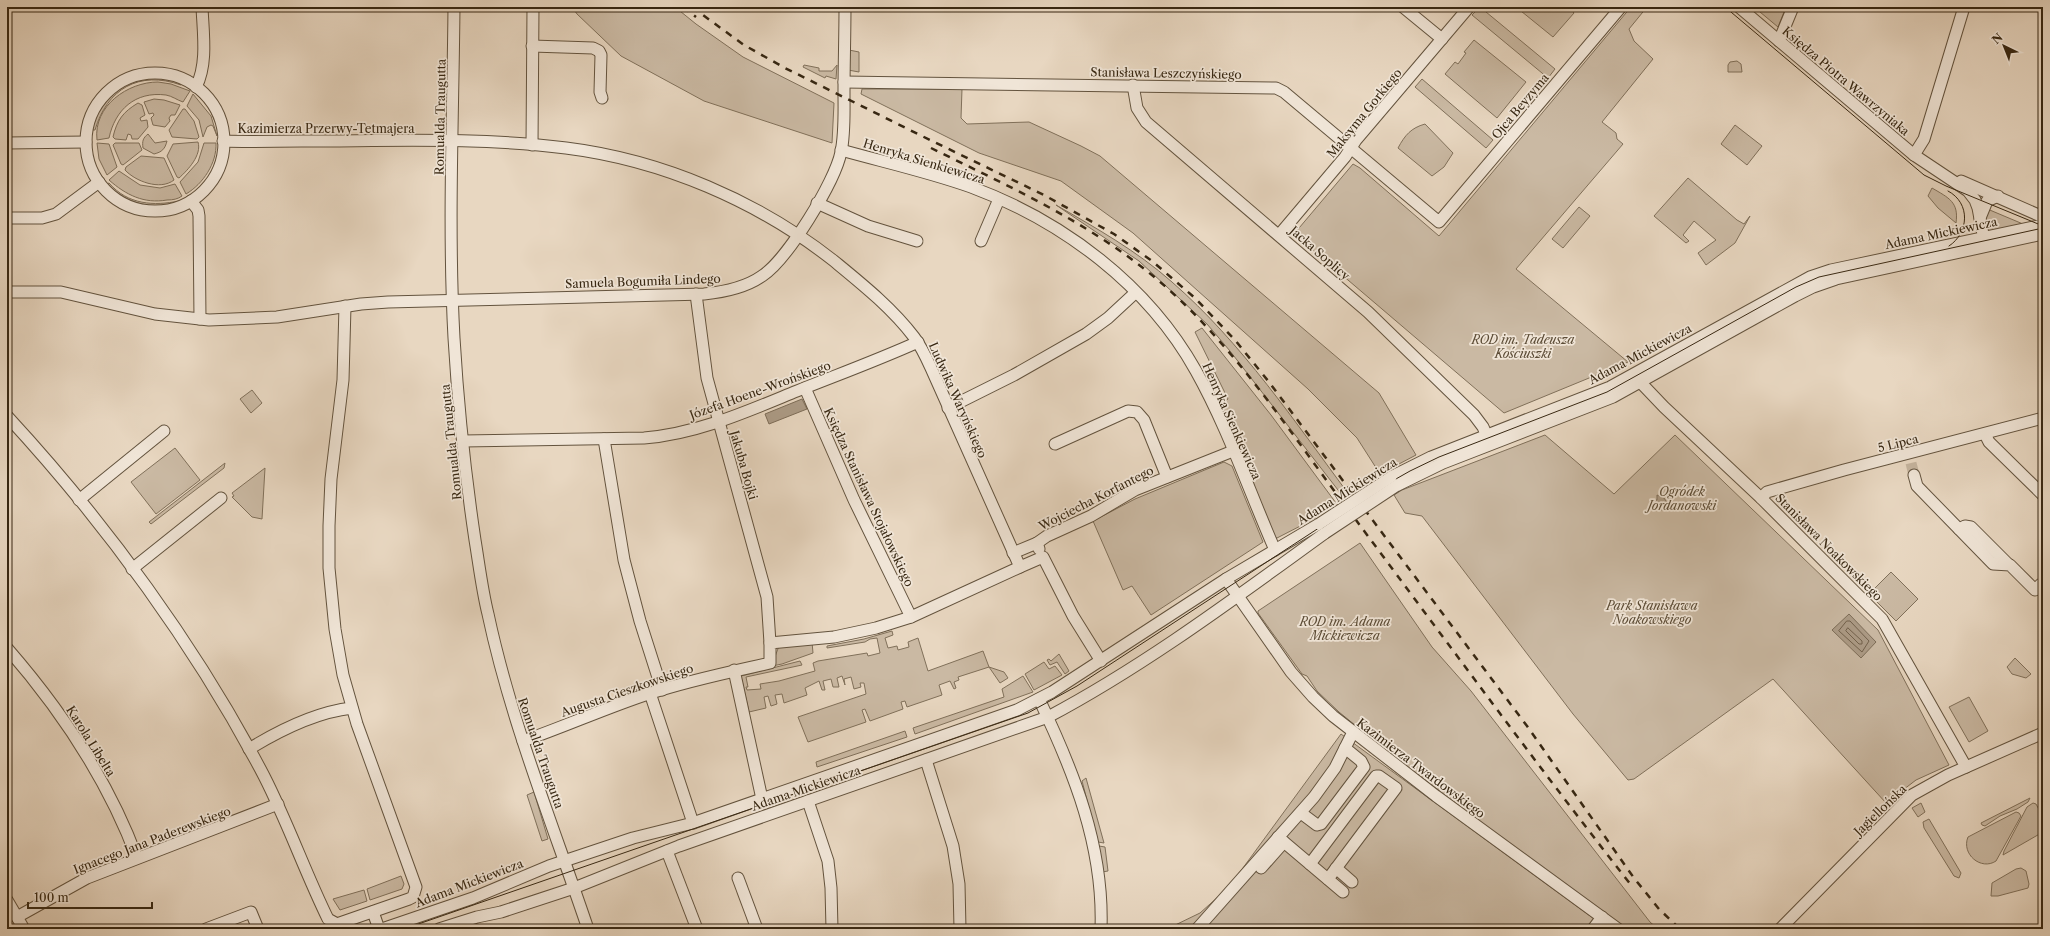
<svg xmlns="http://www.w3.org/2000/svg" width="2050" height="936" font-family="'Libre Caslon Text',serif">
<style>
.green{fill:#cab9a3;stroke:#80705a}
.water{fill:#ac9b86;stroke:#7d6d58}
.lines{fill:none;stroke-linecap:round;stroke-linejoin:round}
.shore{stroke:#72614c;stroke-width:1}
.minor-tunnel{stroke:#c5b49e;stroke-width:11;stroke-dasharray:11 5.5;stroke-linecap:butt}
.minor-casing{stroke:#63533e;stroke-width:13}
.minor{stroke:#f0e5d7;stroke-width:11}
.tram{stroke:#372712;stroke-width:1}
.rail{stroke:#372712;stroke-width:2.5;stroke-dasharray:7 7;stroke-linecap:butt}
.minor-bridge-casing{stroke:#63533e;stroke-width:13;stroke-linecap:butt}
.minor-bridge{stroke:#f0e5d7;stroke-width:11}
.labels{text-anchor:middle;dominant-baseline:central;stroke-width:3.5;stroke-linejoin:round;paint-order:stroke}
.street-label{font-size:12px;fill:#372712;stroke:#f0e5d7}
.park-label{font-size:12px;font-style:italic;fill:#5c4c36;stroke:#f0e5d7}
</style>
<rect width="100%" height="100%" fill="#e8d7c1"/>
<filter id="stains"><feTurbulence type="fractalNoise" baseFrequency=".005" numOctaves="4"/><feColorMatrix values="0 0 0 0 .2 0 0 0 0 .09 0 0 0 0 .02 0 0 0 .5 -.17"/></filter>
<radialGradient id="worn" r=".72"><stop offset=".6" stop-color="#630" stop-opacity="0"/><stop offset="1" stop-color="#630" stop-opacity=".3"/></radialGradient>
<g class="green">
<path d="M572,7H675L696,24L743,57L834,103L832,143L704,101L621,56L577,14Z"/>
<path d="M1480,7L1555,69L1548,78L1472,15Z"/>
<path d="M1516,7H1569L1574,13L1553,37Z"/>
<path d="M1631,7H1647L1629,29L1634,41L1653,59L1602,122L1616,133L1617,139L1623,144L1516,269L1628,362L1504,413L1294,234L1353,164L1360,168L1439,236Z"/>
<path d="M1754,7H1786L1778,27Z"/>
<path d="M1474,40L1526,82L1497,118L1445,74L1455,62L1458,64L1466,53L1464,52Z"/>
<path d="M849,50L859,52V72L848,70Z"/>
<path d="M1737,61L1741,64L1742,72H1728V65L1730,62Z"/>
<path d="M804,65L819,68V71H832L837,65L836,79L826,76L825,78L803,67Z"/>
<path d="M152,77L175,80L182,84L181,85C139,70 107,89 95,130H92C99,99 121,82 152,77Z"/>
<path d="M1422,79L1493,140L1486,148L1415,87Z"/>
<path d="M158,82L171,84L190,91L183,102C177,100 172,96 166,95C135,91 115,110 109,138L97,140C93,106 128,82 158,82Z"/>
<path d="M862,89H962L961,118L967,124L1029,122L1081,146L1100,156L1379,393L1416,455L1380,474L1357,438L1308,389L1133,233L1061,181L979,153L861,94Z"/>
<path d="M199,93L215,112L219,130L208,106L197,95Z"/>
<path d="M193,94L211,116L217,136L213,126L211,125L207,127L203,137L199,120L187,106Z"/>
<path d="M154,99L164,100L180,105L175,115H171L169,118L170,121L165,127L153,125L151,118L154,115L153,113L149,114L144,102Z"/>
<path d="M138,103L142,105L145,115L140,118L141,121L147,120L148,127L138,139H132L131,135L128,134L126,140L115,139L113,137C117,120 123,112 138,103Z"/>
<path d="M183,109H185L194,121L199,137L197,139L172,137L169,130Z"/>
<path d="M1425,124L1453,153L1444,167L1432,176L1398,148C1405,135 1411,128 1425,124Z"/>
<path d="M1735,125L1762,146L1747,165L1721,144Z"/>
<path d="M148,134L155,143L167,141C165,149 162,152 154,154L143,148C142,141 143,138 148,134Z"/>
<path d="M198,142C202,155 188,170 179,178L177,177L167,156L173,144Z"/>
<path d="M97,143L109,144L117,167L107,175L99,159Z"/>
<path d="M115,143H139L142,150L123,165L121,164L113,145Z"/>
<path d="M204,143H216C217,163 203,184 186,194L180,182L198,162Z"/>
<path d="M141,156L164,158L174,180C160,191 135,181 125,170L126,167Z"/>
<path d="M119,171L140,185L160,188L175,184L182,196C178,199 173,200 167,200C144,204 126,195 109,180Z"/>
<path d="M1688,178L1737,220L1744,224L1750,216L1735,243L1706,265L1698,253L1716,240L1694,221L1683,235L1689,241L1686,243L1654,216Z"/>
<path d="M109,183C128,205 154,206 179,201L180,203C151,210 128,204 107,184Z"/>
<path d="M1932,188C1949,198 1959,202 1956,223L1938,208L1928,196Z"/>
<path d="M1056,205C1096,228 1137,251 1172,282C1242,343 1295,422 1350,496L1345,499L1230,351L1207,324L1139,261Z"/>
<path d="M1579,207L1590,216L1563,248L1552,239Z"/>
<path d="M1985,208L2023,224L1989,232L1986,227Z"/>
<path d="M1202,328L1271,415L1336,503L1312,520L1277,538L1272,536L1242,466L1221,405L1228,399L1195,332Z"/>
<path d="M252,390L262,403L251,413L240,399Z"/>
<path d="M1545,435L1614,494L1675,435L1878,630L1949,765L1916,780L1886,803L1773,679L1634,779L1628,780L1573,714L1422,516L1405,513L1394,495L1402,490Z"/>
<path d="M175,448L200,480L156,514L131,482Z"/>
<path d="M1224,462L1232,466L1263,542L1151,615L1132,586L1123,590L1093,521L1135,499Z"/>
<path d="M225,463L224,468L151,524L149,522Z"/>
<path d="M265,468L262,519L252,517L232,497L234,496L232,493Z"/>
<path d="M1360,543L1432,647L1471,691L1650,922L1658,929H1627L1541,867L1389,753L1339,712L1317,691L1307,676L1302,674L1258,613V611Z"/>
<path d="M1891,572L1918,599L1896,621L1869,594Z"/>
<path d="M892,631L893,635L885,638L888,648L897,646L898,650L909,647L908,642L918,638L928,671L983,651L989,667L1004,672L1008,678L1000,683L989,667L958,677L959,680L954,682L956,688L954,689L950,681L939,685L942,695L907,707L905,701L901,702L903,709L870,721L865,709L862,710L866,722L808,742L798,717L866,694L864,683H860L861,687L854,689L851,677L844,679L845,685L842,676L837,678L839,687H833L831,679L823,681L825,690H822L819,681L805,688L807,695L784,703L782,694L775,695L777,704L771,706L768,696L764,697L766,708L749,712L741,676L800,661L802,665L746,677L748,687H746L747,690L761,689L760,684L779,681L815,671L813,663L818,661L867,653L868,656L880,653L877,638L870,639L865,642L827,648V646L864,639Z"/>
<path d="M812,642L813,653L782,664L767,667L773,662L779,646Z"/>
<path d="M1059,654L1069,671L1065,674L1057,662L1050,665L1047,660L1049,659L1051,661Z"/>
<path d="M2015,658L2031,674L2026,678L2012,674L2007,667Z"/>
<path d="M1044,662L1049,669L1055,666L1062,675L1034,690L1025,674Z"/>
<path d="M1023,676L1033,692L915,734L913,728L1004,697L1002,689Z"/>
<path d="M1969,697L1988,731L1969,742L1949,707Z"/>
<path d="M905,731L907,737L817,767L816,762Z"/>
<path d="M1341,734L1608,929H1167L1200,913L1229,887Z"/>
<path d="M1086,778L1104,843L1098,842L1082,781Z"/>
<path d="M534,792L548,839L542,841L527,795Z"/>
<path d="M2030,798L2028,802L2017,809L2000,816L1985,826L1982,825L1981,823Z"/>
<path d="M1921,803L1925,812L1918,817L1912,808Z"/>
<path d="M2033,803L2036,804L2043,817V832L2003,855L2004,851L2027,807Z"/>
<path d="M2016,812L2019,813L2021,816L1996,861C1981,871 1961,854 1968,837Z"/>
<path d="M1929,819L1961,873L1959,878L1954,876L1924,828L1923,822Z"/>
<path d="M1099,846L1105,847L1108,871L1102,872Z"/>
<path d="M2021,868L2026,871L2029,884L2028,888L1998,896H1991L1992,883L2016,869Z"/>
<path d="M401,876L404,884L402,889L370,900L367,889Z"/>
<path d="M364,890L367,901L340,910L333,899Z"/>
</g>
<g class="water">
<path d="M802,399L807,409L769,424L765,414Z"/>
<path d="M1657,495L1664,498L1670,507L1669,510H1660L1650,504V500H1657Z"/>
<path d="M1849,614L1876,642L1861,658L1832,630Z"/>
</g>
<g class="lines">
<g class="shore">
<path d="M1847,621H1850L1869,641L1862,652L1839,631Z"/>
<path d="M1848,628L1862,641V644H1859L1846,631Z"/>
</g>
<path class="minor-tunnel" d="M1911,463L1914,475"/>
<g class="minor-casing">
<g id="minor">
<path d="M454,7C453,117 448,228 454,338C458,405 465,473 475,540C479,564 482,590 488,614C511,722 553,825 588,929"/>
<path d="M1403,7L1442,39"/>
<path d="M1739,7L1914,155L1968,191L1975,200L1978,208L1985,245"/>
<path d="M1779,41L1793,7"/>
<path d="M532,46L593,48L599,51L601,55L600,92L602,98"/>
<circle cx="155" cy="142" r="69"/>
<path d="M844,82L1276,88L1284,92L1439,222L1621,7"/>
<path d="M1133,85L1137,108L1146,122L1368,312L1474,415L1483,427L1489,441"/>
<path d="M196,87C208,64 203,32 202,7"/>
<path d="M223,141C250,142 276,141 302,141C388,141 481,137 566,148C662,160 758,201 834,261C862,284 892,308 914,337C921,346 926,357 931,368L1020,567L1043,557L1073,616L1101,661"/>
<path d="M7,143L86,142"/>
<path d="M532,145L533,7"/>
<path d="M841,150C884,162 929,172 971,187C1063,221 1148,285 1196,371C1228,428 1249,491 1275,550"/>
<path d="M1914,155L1924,139L1964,7"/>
<path d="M1961,181L2043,217"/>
<path d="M191,201L198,210L199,216L200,319"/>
<path d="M817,203L868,226L917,241"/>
<path d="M7,218H42L56,214L99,182"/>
<path d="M1980,218L1987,201L1998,196"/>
<path d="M1279,235L1345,157L1356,140L1469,7"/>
<path d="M981,241L999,199"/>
<path d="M7,292H61L155,314L209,320L277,317L361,304L388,302L704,294C724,292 745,288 762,276C787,260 835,182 841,152C845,133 844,112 844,92C844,64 845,35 845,7"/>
<path d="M696,294L707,378L767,597L770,643"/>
<path d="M1639,377L1643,385L1664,407L1761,498L1882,619L1966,767"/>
<path d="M805,388L854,500L911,617"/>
<path d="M948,408L1014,375L1086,334L1108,318L1135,293"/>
<path d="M7,416C105,522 197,648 264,776C288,823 305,872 328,919L337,924L409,899L413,897L416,887L357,724L343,675L335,629L329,568V526L331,479L343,380L345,306"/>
<path d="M1985,434L1989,442L2043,495"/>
<path d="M604,439L624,560L640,621L662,690"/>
<path d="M463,441L644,438C697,434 748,411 797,391C837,375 878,360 918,342"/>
<path d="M1055,444L1128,411L1137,412L1144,420L1167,477"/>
<path d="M1914,475L1917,486L1993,564L2010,565L2035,590L2041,584"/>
<path d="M1391,477L1431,457L1610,387L1810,277L1831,270L2043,225"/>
<path d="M1396,486L1443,463L1613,397L1795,296L1813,287L1836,279L2043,234"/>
<path d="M1761,498L1767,492L1844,470L2043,418"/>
<path d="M79,500L164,431"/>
<path d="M1959,529L1965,526L1971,527L2008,564"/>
<path d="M1037,543L1047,536L1091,516L1135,490L1233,451"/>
<path d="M1013,553L1037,543L1039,549"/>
<path d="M132,569L221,498"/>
<path d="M1226,579L1291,672L1313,697L1333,716L1436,796L1618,929"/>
<path d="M7,648C61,710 108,780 137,858"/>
<path d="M734,670L762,799"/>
<path d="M650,693L693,823"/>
<path d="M1039,699C1074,772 1104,847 1101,929"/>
<path d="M523,741C566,726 608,707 651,693C690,680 730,672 770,663V643L834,637L876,628L911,617L1020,567"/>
<path d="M249,749C280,730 316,712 352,708"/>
<path d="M926,760L953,846L959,884L960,929"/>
<path d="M808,801L828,861L831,888L832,929"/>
<path d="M1301,813L1317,825L1321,824L1364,767L1361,761L1345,748"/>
<path d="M1278,837L1343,892"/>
<path d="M667,851L697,929"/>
<path d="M1310,864L1376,776H1379L1396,788L1328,879"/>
<path d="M1261,868L1284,842"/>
<path d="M1336,868L1352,882"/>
<path d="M738,878L757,929"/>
<path d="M7,900L24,929"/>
<path d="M373,912L379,929"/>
<path d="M17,917L87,878L278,804"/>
<path d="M206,929L251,912L258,929"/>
<path d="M382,929L473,898L549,866L633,838L693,823L1017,710L1052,692L1226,579L1319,524"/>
<path d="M439,929L477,917L501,912L574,888L679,846L1048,717C1146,665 1235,598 1325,533"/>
<path d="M1197,929L1314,797L1335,768L1353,732"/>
<path d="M1593,929L1602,917"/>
<path d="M1780,929L1912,795L1948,775L2043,733"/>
</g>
</g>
<use href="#minor" class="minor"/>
<g class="tram">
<path d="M1725,7L1924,175L1946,186L2043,226"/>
<path d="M1948,191C1971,203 1969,233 1949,246"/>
<path d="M404,929L1028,713L1077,686L1380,488L1410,471L1439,457L1607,392L1796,287L1819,277L2043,228"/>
</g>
<g class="rail">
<path d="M683,7L696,17"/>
<path d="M692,7L744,45L785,68L930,140L1044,195L1114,234L1152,261L1195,298L1235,340L1269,382L1527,726L1634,878L1659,909L1680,929"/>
<path d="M931,148C1010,187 1091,223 1159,281C1232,343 1287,428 1344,504C1439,631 1533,760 1631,885"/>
</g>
<g class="minor-bridge-casing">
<g id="minor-bridge">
<path d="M1319,524L1391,477"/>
<path d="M1325,533L1396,486"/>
</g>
</g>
<use href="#minor-bridge" class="minor-bridge"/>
</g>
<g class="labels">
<g class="street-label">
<text transform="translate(1166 73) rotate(1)">Stanisława Leszczyńskiego</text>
<text transform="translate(1846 81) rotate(40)">Księdza Piotra Wawrzyniaka</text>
<text transform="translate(1520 106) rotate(-50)">Ojca Beyzyma</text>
<text transform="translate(1364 113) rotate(-51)">Maksyma Gorkiego</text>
<text transform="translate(440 117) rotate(-89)">Romualda Traugutta</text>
<text x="326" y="128">Kazimierza Przerwy-Tetmajera</text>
<text transform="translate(924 161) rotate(17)">Henryka Sienkiewicza</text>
<text transform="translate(1941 233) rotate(-12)">Adama Mickiewicza</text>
<text transform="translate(1320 253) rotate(41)">Jacka Soplicy</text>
<text transform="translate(643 281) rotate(-2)">Samuela Bogumiła Lindego</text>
<text transform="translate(1640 354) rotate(-28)">Adama Mickiewicza</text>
<text transform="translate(760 390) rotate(-20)">Józefa Hoene-Wrońskiego</text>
<text transform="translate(958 400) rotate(66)">Ludwika Waryńskiego</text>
<text transform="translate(1232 421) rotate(66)">Henryka Sienkiewicza</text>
<text transform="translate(451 442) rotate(-96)">Romualda Traugutta</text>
<text transform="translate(1898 443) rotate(-14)">5 Lipca</text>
<text transform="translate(744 465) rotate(74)">Jakuba Bojki</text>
<text transform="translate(1347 491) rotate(-32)">Adama Mickiewicza</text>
<text transform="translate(869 497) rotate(65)">Księdza Stanisława Stojałowskiego</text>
<text transform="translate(1096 498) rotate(-27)">Wojciecha Korfantego</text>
<text transform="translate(1829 547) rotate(45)">Stanisława Noakowskiego</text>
<text transform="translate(627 690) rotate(-19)">Augusta Cieszkowskiego</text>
<text transform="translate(91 741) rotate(58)">Karola Libelta</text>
<text transform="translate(541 753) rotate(71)">Romualda Traugutta</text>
<text transform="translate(1421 768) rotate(37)">Kazimierza Twardowskiego</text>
<text transform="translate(806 788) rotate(-19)">Adama Mickiewicza</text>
<text transform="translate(1880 810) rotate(-44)">Jagiellońska</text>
<text transform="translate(152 840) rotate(-21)">Ignacego Jana Paderewskiego</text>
<text transform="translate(469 883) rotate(-21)">Adama Mickiewicza</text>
</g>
<g class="park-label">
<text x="1523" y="339">ROD im. Tadeusza<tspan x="1523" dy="14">Kościuszki</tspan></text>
<text x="1682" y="491">Ogródek<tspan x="1682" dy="14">Jordanowski</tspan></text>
<text x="1652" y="605">Park Stanisława<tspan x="1652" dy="14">Noakowskiego</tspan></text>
<text x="1345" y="621">ROD im. Adama<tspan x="1345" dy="14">Mickiewicza</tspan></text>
</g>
</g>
<rect width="2050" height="936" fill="none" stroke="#e8d7c1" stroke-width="24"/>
<rect x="8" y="8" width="2034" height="920" fill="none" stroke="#372712" stroke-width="2"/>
<rect x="12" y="12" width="2026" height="912" fill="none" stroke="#372712"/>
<g transform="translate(2004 46) rotate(317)" stroke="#f0e5d7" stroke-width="3" paint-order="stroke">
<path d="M0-3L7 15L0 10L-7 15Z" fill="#372712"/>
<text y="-6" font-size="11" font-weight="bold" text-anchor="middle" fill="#372712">N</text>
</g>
<path d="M28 902v6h124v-6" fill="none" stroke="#372712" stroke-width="2"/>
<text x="34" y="902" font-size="12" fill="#372712" stroke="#f0e5d7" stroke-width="3" paint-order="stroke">100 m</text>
<rect width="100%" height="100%" filter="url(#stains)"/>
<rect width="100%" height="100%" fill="url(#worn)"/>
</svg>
